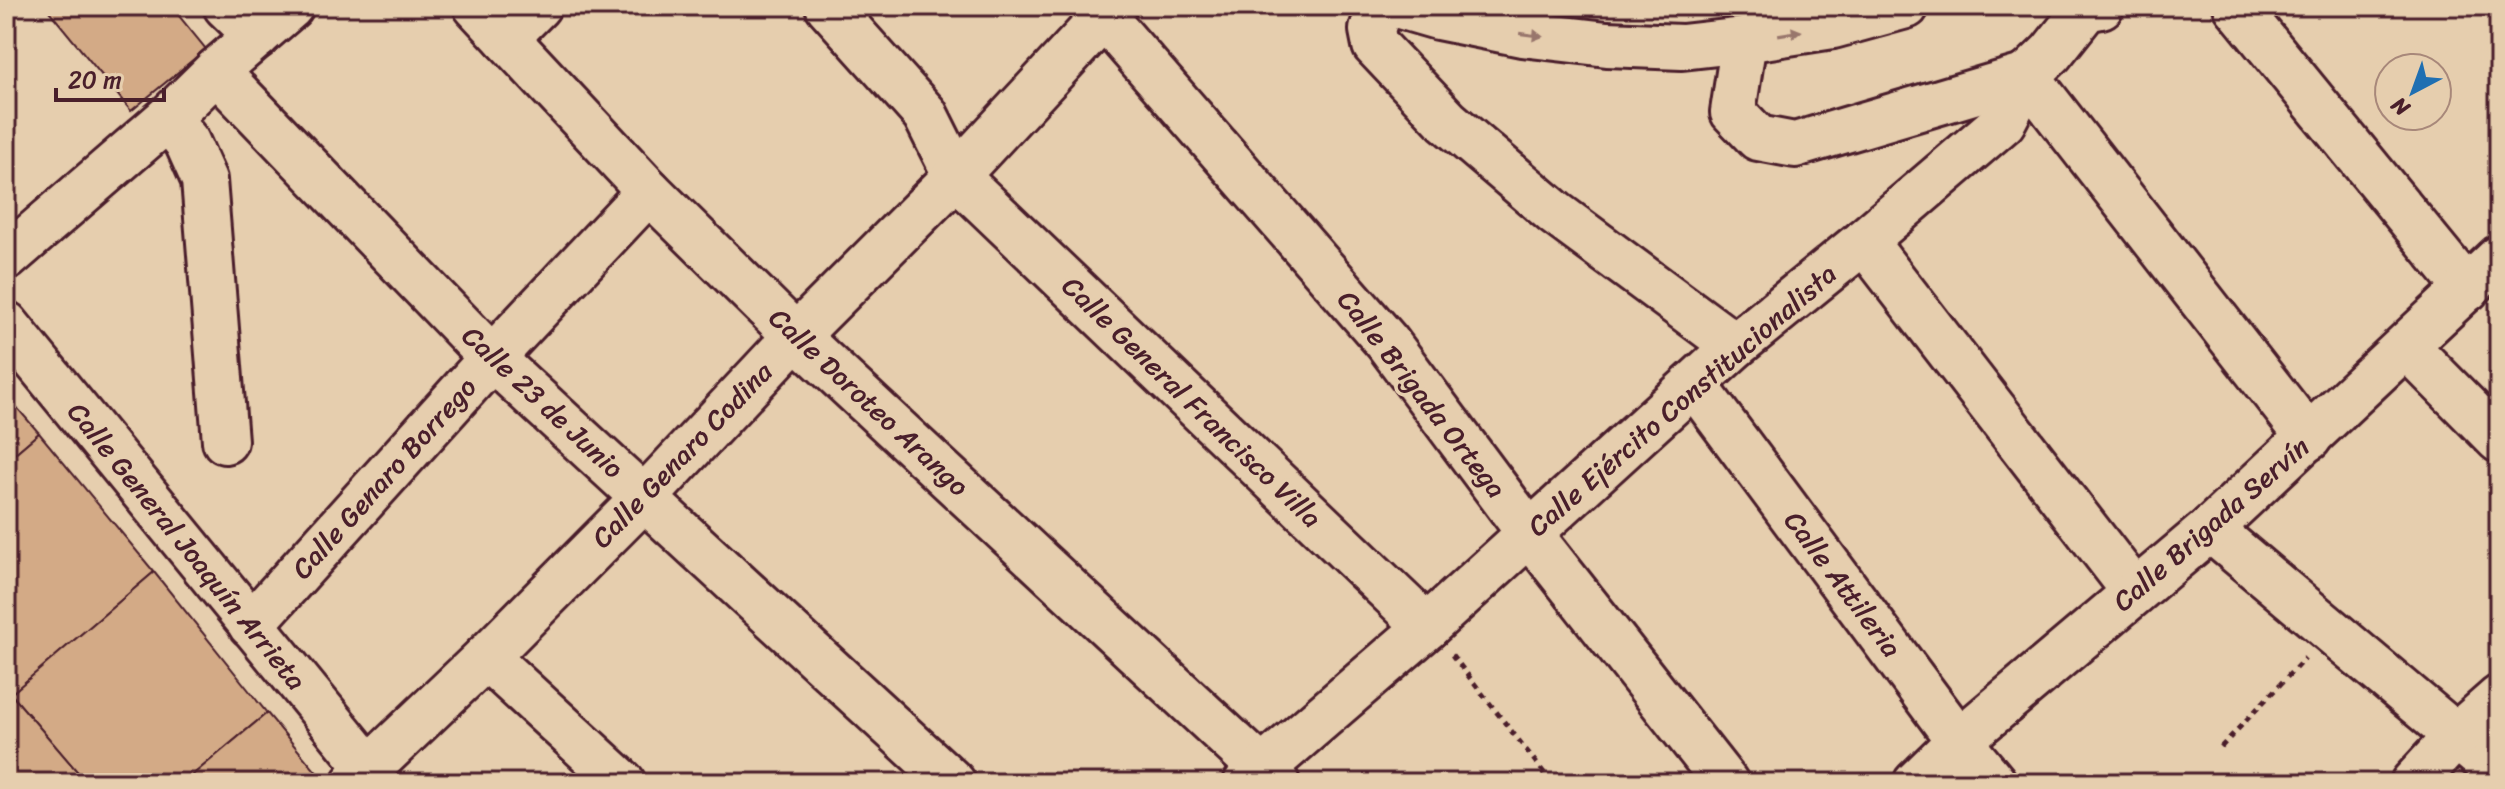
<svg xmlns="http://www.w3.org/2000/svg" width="2505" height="789" font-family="Sriracha,sans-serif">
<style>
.building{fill:#d3aa86;stroke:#4a1f2b;stroke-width:2}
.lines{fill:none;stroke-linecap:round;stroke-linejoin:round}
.minor-casing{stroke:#4a1f2b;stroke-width:50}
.major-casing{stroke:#4a1f2b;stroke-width:50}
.path{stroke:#4a1f2b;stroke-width:5;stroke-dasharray:6 6;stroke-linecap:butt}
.minor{stroke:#e6ceae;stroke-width:44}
.major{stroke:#e6ceae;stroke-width:44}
.oneway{fill:#98766c}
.labels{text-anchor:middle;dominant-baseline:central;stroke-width:7;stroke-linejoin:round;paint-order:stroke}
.street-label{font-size:28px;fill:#4a1f2b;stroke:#e6ceae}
</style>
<rect width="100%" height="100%" fill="#e6ceae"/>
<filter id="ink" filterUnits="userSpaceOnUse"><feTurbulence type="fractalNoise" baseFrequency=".0125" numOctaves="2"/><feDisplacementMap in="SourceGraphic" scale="16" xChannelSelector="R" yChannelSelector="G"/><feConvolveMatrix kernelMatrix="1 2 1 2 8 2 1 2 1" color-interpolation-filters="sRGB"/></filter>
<g filter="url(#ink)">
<g class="building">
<path d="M45,6H171L206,49L131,111Z"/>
<path d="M6,395L39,433L6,461Z"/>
<path d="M39,433L154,572L11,694L6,688V461Z"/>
<path d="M154,572L267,713L183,783H87L11,694Z"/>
<path d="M6,689L11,694L87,783H6Z"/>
<path d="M267,713L324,781L183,783Z"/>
</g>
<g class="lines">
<g class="minor-casing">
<g id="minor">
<path d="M226,6L257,36"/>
<path d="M476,6L649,191L796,336L1277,783"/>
<path d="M828,6L925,114L956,176L1427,627"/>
<path d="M1380,6L1372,30L1375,45L1447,121L1555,213L1735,346"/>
<path d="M2236,6L2467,289"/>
<path d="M1104,17L1387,342L1530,534L1726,783"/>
<path d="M506,38L538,6"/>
<path d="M1744,40L1733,112L1758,138L1795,145L2027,76L2309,438"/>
<path d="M216,71L492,358L953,783"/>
<path d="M168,118L187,142L204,180L225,441"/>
<path d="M1864,241L2135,592"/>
<path d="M6,258L168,118L216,71L291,6"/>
<path d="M6,324L369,768"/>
<path d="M2406,346L2499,440"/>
<path d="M1694,384L1959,741L1994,783"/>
<path d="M2210,529L2499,772"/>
<path d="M251,625L492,358L649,191"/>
<path d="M486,657L623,783"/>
<path d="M354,783L486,657L645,497L796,336L956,176L1114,6"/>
<path d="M1246,783L1427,627L1735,346L1864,241L2003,122L2027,76L2051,53L2086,9L2101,6"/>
<path d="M1916,783L1959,741L2210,529L2499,258"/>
<path d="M2413,783L2457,735L2499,698"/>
</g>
</g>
<g class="major-casing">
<path id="major" d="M1400,6L1438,17L1522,34L1607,44L1682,47L1744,40L1833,26L1906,6"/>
</g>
<g class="path">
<path d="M1452,655L1552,783"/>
<path d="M2221,747L2305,658"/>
</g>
<use href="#minor" class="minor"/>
<use href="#major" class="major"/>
</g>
<defs><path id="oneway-solid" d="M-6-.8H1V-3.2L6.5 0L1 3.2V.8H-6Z" transform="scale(2)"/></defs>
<g class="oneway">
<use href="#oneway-solid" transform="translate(1790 33) rotate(-9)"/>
<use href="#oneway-solid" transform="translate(1531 35) rotate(8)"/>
</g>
</g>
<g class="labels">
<g class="street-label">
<text transform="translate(1422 394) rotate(52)">Calle Brigada Ortega</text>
<text transform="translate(1682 400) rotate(-41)">Calle Ejército Constitucionalista</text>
<text transform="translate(543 402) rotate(43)">Calle 23 de Junio</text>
<text transform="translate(869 402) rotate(43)">Calle Doroteo Arango</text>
<text transform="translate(1192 402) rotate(44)">Calle General Francisco Villa</text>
<text transform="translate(682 455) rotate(-46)">Calle Genaro Codina</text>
<text transform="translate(384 478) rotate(-48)">Calle Genaro Borrego</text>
<text transform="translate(2211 524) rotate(-41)">Calle Brigada Servín</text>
<text transform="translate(187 546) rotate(51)">Calle General Joaquín Arrieta</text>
<text transform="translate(1843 584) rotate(53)">Calle Attileria</text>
</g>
</g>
<rect width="2505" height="789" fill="none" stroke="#e6ceae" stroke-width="32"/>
<rect x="16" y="16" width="2473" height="757" fill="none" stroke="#4a1f2b" stroke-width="3" filter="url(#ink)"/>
<g transform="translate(2413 92) rotate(221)"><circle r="38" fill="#e6ceae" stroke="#a8887a" stroke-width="2"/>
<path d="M0-6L14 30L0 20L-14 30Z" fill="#1f6fb2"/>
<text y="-12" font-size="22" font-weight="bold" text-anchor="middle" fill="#4a1f2b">N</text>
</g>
<path d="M56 88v12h108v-12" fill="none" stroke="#4a1f2b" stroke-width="4"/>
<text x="68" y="88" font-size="24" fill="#4a1f2b" stroke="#e6ceae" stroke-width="6" paint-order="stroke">20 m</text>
</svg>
